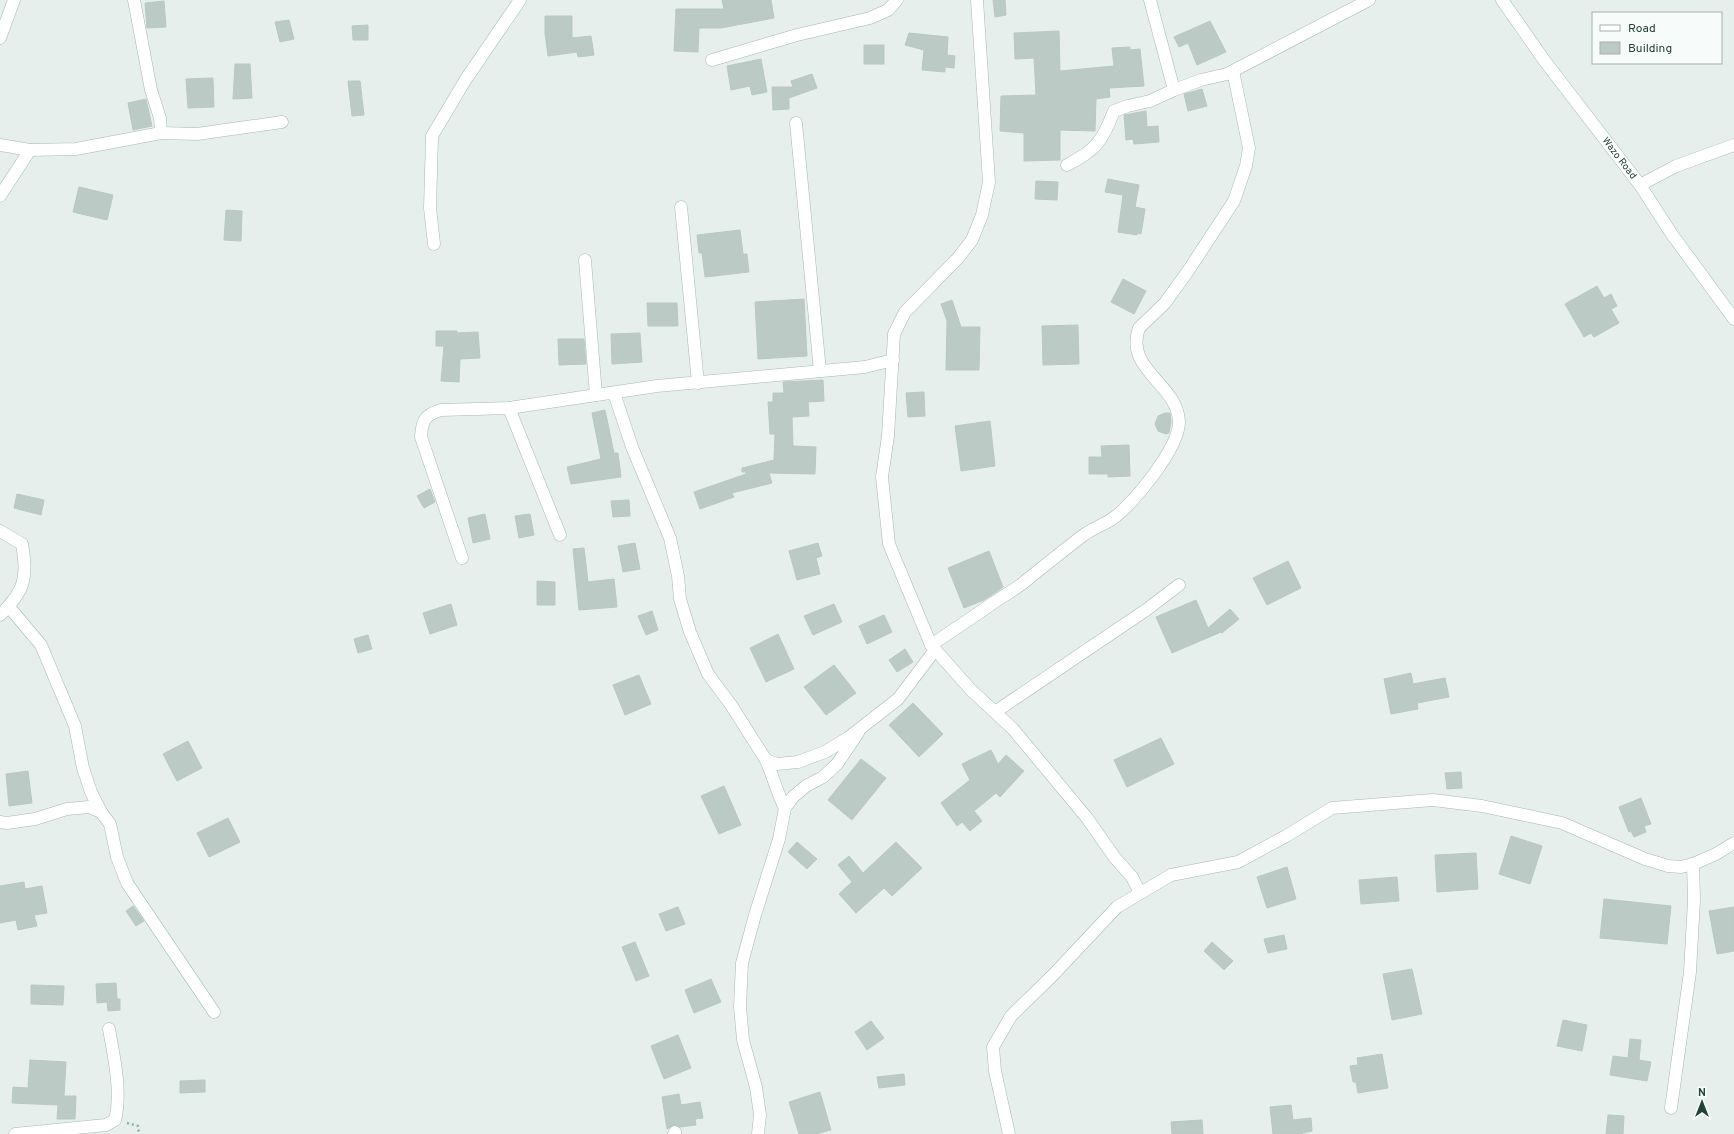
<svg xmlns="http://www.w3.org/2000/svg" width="1734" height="1134" font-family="Overpass,sans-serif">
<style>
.building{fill:#bbcac4;stroke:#b8c9c2}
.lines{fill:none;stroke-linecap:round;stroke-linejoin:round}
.minor-casing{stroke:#a8b8b2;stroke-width:13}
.secondary-casing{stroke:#a4bbb3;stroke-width:13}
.path{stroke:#86b3a5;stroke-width:2.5;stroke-dasharray:2 3;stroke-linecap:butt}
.minor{stroke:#fff;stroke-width:12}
.secondary{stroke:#fff;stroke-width:12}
.labels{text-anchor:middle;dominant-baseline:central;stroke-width:4;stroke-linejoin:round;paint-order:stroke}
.street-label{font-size:10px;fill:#24423a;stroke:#f7fbf9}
</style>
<rect width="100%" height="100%" fill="#e6efeb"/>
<g class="building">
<path d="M722,0H771L774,18L721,28H699L698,52L674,51L676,9H724Z"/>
<path d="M993,0H1005L1006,15L995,17Z"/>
<path d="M164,1L166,27L147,28L145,3Z"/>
<path d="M545,16H572V38L591,36L594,55L578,57L577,52L548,56L545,33Z"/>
<path d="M289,20L294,39L280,42L275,22Z"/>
<path d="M1210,21L1226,52L1197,65L1188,43L1179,47L1174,37Z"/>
<path d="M368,25V40H353L352,26Z"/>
<path d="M1059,31L1060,71L1114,66L1112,48L1130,47V50L1140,49L1144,86L1109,88L1110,97L1096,99L1095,131L1060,130V160L1024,161V133L1000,131L1001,96L1036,95L1034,58L1015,59L1014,33Z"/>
<path d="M909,33L948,37L947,55L955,56L954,68L945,67V72L922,70L924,50L905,45Z"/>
<rect x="864" y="45" width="20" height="19"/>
<path d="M761,59L767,92L752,95L750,86L731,90L727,66Z"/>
<path d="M235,64H250L252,98L233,99Z"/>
<path d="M812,74L817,88L789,98V109L773,110L772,87H793L791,81Z"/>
<path d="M213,78L214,107L188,108L186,79Z"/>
<path d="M348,81H360L364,115L352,116Z"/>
<path d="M1202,89L1207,106L1188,111L1184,94Z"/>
<path d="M146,99L152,126L133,130L128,103Z"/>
<path d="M1146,111L1147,127L1158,126L1159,142L1134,144L1133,139L1126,140L1124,115Z"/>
<path d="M1108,179L1139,185L1135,207L1145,209L1141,234L1137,233V235L1118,232L1123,195L1105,192Z"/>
<path d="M1036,181L1058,182L1057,200L1035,199Z"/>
<path d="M79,187L113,195L107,220L73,212Z"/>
<path d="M226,210L242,211L241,241L224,240Z"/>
<path d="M740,230L743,254H747L749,272L705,277L702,253H699L697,235Z"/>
<path d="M1123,279L1146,291L1134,314L1111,302Z"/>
<path d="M1597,286L1604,298L1611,294L1617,306L1611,309L1619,323L1594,337L1591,333L1584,337L1565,304Z"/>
<path d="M804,299L807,356L758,359L755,302Z"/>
<path d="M952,300L961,327H980L979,370H946L947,321L941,304Z"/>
<path d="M647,303H677L678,326H648Z"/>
<path d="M1078,325L1079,364L1043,365L1042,326Z"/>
<path d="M436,331H457V333L478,332L480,358L460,359L459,382L441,381L444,346H436Z"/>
<path d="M640,333L642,362L612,364L611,334Z"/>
<path d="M558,339H584L586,364L559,365Z"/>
<path d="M823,380L824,401L808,402L809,416L792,417L793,446L816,447L815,474L769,473L772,483L732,493L734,497L700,509L694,492L746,474V472H742V468L774,460L775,434H770L768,402H773V393H784L783,382Z"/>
<path d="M924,392L925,416L908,417L906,393Z"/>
<path d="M605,410L614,453H618L621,477L571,484L567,467L601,459L592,413Z"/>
<path d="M1165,413H1170L1171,422L1169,433L1166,434L1158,431L1155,424L1158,416Z"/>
<path d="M990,421L995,466L961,471L955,426Z"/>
<path d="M1129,445L1130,476L1108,477V474H1089V457H1102L1101,446Z"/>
<path d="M430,489L435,502L424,508L417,496Z"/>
<path d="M17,494L44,500L41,515L14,508Z"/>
<path d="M629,500L630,516L613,517L611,501Z"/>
<path d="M485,514L490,539L473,543L468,518Z"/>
<path d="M530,514L534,535L519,538L515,516Z"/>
<path d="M635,543L640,569L623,572L618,546Z"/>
<path d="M818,543L822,556L816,558L820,574L797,580L789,551Z"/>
<path d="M584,548L588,582L614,579L617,607L579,610L573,549Z"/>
<path d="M989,551L1003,587L984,600L964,608L948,568Z"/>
<path d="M1288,561L1301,588L1267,605L1253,578Z"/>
<path d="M537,581L555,582V605H537Z"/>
<path d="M1196,600L1208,628L1230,609L1239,619L1222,633L1221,632L1172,653L1156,617Z"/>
<path d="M451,604L457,625L430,634L423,613Z"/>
<path d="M834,604L842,622L813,635L804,616Z"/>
<path d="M652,611L658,630L646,635L638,616Z"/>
<path d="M884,615L892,632L867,644L859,626Z"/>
<path d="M778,634L794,669L766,682L750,648Z"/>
<path d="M368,635L372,649L358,653L354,639Z"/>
<path d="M905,649L913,662L897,672L889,660Z"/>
<path d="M834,665L856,693L826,715L804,687Z"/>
<path d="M1411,673L1413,684L1445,678L1449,697L1417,703L1418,709L1391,714L1384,679Z"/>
<path d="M639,675L651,704L625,715L613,685Z"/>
<path d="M913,703L943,734L919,757L889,725Z"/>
<path d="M1161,738L1174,764L1127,787L1114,760Z"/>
<path d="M188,741L202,768L177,781L163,754Z"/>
<path d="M991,750L998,764L1006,755L1024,771L1000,797L996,793L974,811L982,821L970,831L962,822L957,826L941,803L970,780L962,764Z"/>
<path d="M861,759L886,778L852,820L828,800Z"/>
<path d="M28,771L32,803L9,806L6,774Z"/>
<path d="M1461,772L1462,788L1447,789L1445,773Z"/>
<path d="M724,786L741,825L719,834L701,796Z"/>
<path d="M1641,798L1651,824L1644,826L1646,832L1634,837L1631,831L1629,832L1619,807Z"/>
<path d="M228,818L240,842L209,857L197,833Z"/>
<path d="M1511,836L1542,846L1530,884L1499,874Z"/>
<path d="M797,842L817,859L807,869L788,852Z"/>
<path d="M896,842L922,868L892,896L884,888L856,913L839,894L852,882L838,865L849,856L863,873Z"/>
<path d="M1476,853L1478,889L1437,892L1435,855Z"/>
<path d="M1287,867L1296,899L1267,908L1257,877Z"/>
<path d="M1397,877L1399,901L1361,904L1359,880Z"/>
<path d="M24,882L25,889L42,886L47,913L34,915L37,926L18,930L16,920L0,923V886Z"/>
<path d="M1604,899L1671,906L1667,944L1600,938Z"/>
<path d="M133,906L144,921L136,926L126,911Z"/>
<path d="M678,907L685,924L666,931L659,914Z"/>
<path d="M1734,907V951L1717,954L1709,911Z"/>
<path d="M1284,935L1287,949L1268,953L1264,939Z"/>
<path d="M635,942L649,976L636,981L622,947Z"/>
<path d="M1212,942L1233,961L1224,970L1204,951Z"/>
<path d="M1412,969L1422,1014L1392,1020L1383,974Z"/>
<path d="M711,979L721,1002L694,1013L685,990Z"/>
<path d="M116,983L117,999H120V1010L108,1011L107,1002L97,1003L96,984Z"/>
<path d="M31,985L64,986L63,1005L31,1004Z"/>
<path d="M1563,1020L1587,1025L1582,1051L1557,1046Z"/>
<path d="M871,1021L884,1038L867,1050L855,1032Z"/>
<path d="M678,1035L691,1068L664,1079L651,1046Z"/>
<path d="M1630,1039L1641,1040L1639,1060L1651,1062L1647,1081L1610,1075L1613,1056L1628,1058Z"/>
<path d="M1382,1054L1388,1088L1358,1093L1356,1082H1353L1350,1066L1358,1065L1357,1058Z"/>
<path d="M30,1060L66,1062L64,1096H76L75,1119H57L58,1105L12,1103L13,1087L28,1088Z"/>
<path d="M904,1074L905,1085L879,1088L877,1077Z"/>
<path d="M205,1080V1092L180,1093V1081Z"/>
<path d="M820,1092L831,1130L816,1134H799L789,1102Z"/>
<path d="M679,1094L681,1105L700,1102L703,1118L695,1119L696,1125L680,1127L674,1125L667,1129L662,1097Z"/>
<path d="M1291,1105L1293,1120L1311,1118L1312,1131L1299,1134H1273L1270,1107Z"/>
<path d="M1608,1115L1624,1116L1623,1134H1606Z"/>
<path d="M1202,1120L1203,1134H1172L1171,1122Z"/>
</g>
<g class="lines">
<g class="minor-casing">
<g id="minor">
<path d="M134,0L151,90L160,118L161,133"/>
<path d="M977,0L989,182L982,215L972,240L958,258L905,312L894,334L888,436L882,477L889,544L931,645L971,690L1013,729L1087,818L1115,858L1132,877L1140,893"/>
<path d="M1150,0L1174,90"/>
<path d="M0,38L14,0"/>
<path d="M712,60L797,35L870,18L888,10L897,0"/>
<path d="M796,123L820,371"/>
<path d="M0,145L30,150L76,149L161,133L197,134L282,122"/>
<path d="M1067,165C1096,150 1102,142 1114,111L1128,106L1150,101L1174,90L1201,80L1227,74L1369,0"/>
<path d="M1640,185L1676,166L1734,145"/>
<path d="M0,196L30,150"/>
<path d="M681,207L698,383"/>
<path d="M434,244L430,208L432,136L466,79L520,0"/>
<path d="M585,260L596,395"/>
<path d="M614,393L632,447L670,538L678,576L680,599L690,632L708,674L731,705L766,760L777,764L798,762L825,752L848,738L898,699L935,650"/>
<path d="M509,408L560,535"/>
<path d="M0,531L22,544C28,577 25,591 0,615"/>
<path d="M462,558L421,437C422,421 424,415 441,410L509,408L657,386L865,367L893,360"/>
<path d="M9,607L41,645L75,726L83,768L91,792L101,812"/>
<path d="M931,645C952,631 973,617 993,603C1003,596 1014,590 1023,583C1044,566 1064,550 1085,534C1094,528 1103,525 1112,519C1133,505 1179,448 1179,422C1178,384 1124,370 1139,328L1165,303L1188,271L1234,201L1246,166L1249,148L1233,71"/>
<path d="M995,712L1146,610L1179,585"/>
<path d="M766,760C773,776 777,793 785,808"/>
<path d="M0,822L7,823L35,819L67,809L89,807L101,812L110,824L117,857L127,883L214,1012"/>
<path d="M1671,1108L1690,972L1694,900L1693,864"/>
<path d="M15,1134L106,1125L115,1120C122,1092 114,1057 109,1029"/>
<path d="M674,1134L675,1132"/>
<path d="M758,1134L760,1115L756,1087L743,1040L740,1007L742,963L755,915L779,839L785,808L793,797L806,786L823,777L837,764L858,733"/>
<path d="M1009,1134L995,1071L993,1047L1011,1016L1053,975L1117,907L1171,875L1238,862L1286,836L1332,808L1433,800L1482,806L1562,823L1645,859L1668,866L1681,867L1693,864L1716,854L1734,843"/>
</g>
</g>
<g class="secondary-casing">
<g id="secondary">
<path id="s1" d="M1502,0L1544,60L1640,185L1671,233L1734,319"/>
</g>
</g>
<path class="path" d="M127,1123L138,1126L139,1134"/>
<use href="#minor" class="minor"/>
<use href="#secondary" class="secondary"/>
</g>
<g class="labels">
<g class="street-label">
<text stroke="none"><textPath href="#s1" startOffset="197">Wazo Road</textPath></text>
</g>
</g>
<rect x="1592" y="12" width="130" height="52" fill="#f7fbf9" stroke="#a3b1ad"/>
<rect x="1600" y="25" width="20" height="6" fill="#ffffff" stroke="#a3b1ad"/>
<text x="1628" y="32" font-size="12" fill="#24423a">Road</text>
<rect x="1600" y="42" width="20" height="12" fill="#bbcac4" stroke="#a3b1ad"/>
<text x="1628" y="52" font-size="12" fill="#24423a">Building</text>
<g transform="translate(1702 1102)" stroke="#f7fbf9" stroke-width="3" paint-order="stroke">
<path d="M0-3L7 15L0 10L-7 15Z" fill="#24423a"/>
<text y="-6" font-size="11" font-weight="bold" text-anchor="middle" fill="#24423a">N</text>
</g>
</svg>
